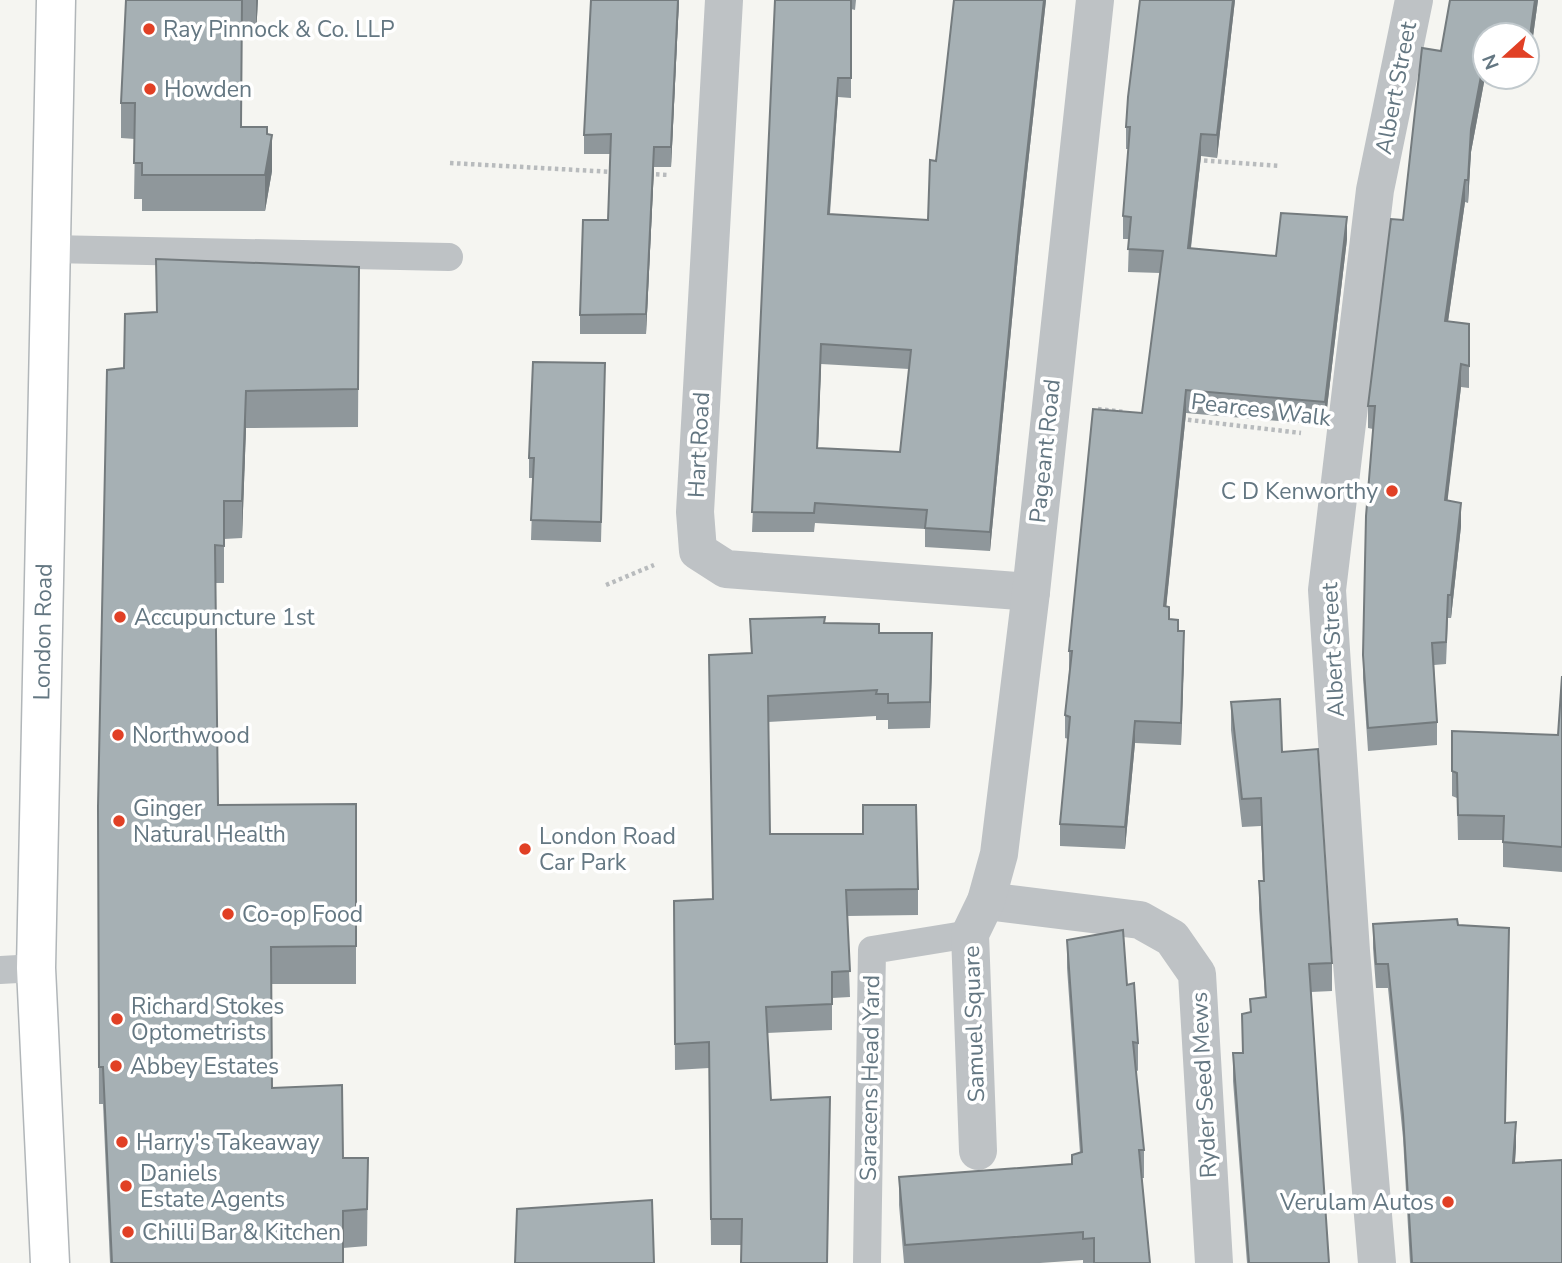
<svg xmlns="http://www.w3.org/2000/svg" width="1562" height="1263" font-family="'Nunito Sans',sans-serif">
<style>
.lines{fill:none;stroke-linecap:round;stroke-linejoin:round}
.primary-casing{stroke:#b1b6b9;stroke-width:41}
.path{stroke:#b8bbbd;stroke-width:4.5;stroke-dasharray:3.5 3.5;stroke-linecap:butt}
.lane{stroke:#bec2c5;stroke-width:28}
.street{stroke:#bec2c5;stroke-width:38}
.primary{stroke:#fff;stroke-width:38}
.wall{fill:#8f979b;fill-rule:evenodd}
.shaded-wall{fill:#747b7e}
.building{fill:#a6b0b4;stroke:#747b7e;stroke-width:2;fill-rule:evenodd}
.poi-dot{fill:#e14025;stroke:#fff;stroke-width:2.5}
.labels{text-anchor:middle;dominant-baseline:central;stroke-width:7;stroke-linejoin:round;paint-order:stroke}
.poi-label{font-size:23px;fill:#647782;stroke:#fff;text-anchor:start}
.street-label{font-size:23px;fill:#647782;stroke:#fff}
</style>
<rect width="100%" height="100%" fill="#f5f5f1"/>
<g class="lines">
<g class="primary-casing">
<path id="primary" d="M50,1263L36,968L56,0"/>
</g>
<g class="path">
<path d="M1197,160L1280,166"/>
<path d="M450,163L613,172"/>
<path d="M649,174L669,175"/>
<path d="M1098,409L1124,412"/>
<path d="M1181,419L1301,433"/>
<path d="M606,585L654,565"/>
</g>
<g class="lane">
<path d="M50,249L449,257"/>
<path d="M0,970L36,968"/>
<path d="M867,1263L872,950L970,934"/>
</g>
<g class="street">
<path d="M724,0L695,512L698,551L726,569L1031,592"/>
<path d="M986,901L1140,920L1172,938L1197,974L1214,1263"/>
<path d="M978,1151L970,934L986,901L999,854L1031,592L1095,0"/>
<path d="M1377,1263L1351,951L1327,590L1375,190L1414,0"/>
</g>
<use href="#primary" class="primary"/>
</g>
<g class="wall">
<path d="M126,0H258L256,34L242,33L241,127L267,134L272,171L265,211H142V199H134L135,139L121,138V103Z"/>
<path d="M679,0L671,167H654L646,334H580V315L608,220L610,154H584V135Z"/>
<path d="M775,0H856L855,10L851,9V98L838,97L830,214L928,220L936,161L954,0H1046L1019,246L990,551L925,547V529L815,523L814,532H752ZM821,364L909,369L900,452L818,448Z"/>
<path d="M1235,0L1217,158L1201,156L1191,248L1276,256L1347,239L1325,425L1186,413L1166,606L1169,619L1178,631L1184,653L1181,745L1135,743L1125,849L1060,846V824L1068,739L1065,738V715L1069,673V651L1142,413L1160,273L1128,272L1129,239H1123V216L1128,149H1126V127Z"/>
<path d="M1450,0H1538L1528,73H1527V35H1485V77L1471,152L1468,203L1465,202L1448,321L1469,324V388L1461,387L1447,500L1461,526L1451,618H1448L1446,664L1434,665L1437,722V745L1368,751L1363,678V655L1373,429L1368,428V406L1403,220L1441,51Z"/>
<path d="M156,259L359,267L358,427L246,428L242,538L224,539V583H215L218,805L356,804V984H271L272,1088L343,1158H368L367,1246L343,1248V1263H110L103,1104H99L98,807L124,368L157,312Z"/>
<path d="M605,383L601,542L531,540L533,478H529V458Z"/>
<path d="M750,619L825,623L879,633L932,659L930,728L888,729V720H876V716L768,722L770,834L918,889V915L847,916L850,997L832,998V1030L767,1033L741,1245H711L709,1068L675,1070L674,901L713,899L751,653Z"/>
<path d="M1562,676V872L1503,867V840H1458L1457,798L1452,796V731L1558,735Z"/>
<path d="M1231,702L1282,752L1332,963V991L1311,992L1329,1263H1247L1233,1081V1053H1242V1014L1250,1013V999L1265,997L1259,909V881H1263L1261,826L1242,827L1231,730Z"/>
<path d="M1373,924L1458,925L1505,1123L1516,1146L1515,1163L1562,1263H1410L1403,1138L1388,988H1376L1373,948Z"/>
<path d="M1067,940L1127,985L1138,1043V1071L1136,1070L1144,1150V1178H1142L1150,1263H1083V1260L1040,1263H904L899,1205V1177L1072,1164L1080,1153L1067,968Z"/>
</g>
<g class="shaded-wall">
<path d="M256,0H258L256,34Z"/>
<path d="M678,0H679L671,167V147Z"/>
<path d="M1044,0H1046L1019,246L990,551V532L1019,226Z"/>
<path d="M1233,0H1235L1217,158V135Z"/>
<path d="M1535,0H1538L1528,73V50Z"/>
<path d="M1485,55V77L1471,152L1468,203V180L1471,129Z"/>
<path d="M838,78V97L828,234V214Z"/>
<path d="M1201,134V156L1188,271V248Z"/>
<path d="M272,135V171L265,211V175Z"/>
<path d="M654,147V167L646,334V314Z"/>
<path d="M1465,180V202L1445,343V321Z"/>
<path d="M1347,217V239L1325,425V402Z"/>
<path d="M821,344V364L817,468V448Z"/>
<path d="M1461,364V387L1445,522V500Z"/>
<path d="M1186,390V413L1164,629V606Z"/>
<path d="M246,391V428L242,538V501Z"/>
<path d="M1461,503V526L1451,618V595Z"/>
<path d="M1184,631V653L1181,745V723Z"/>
<path d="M932,633V659L930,728V702Z"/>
<path d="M1135,721V743L1125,849V827Z"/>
<path d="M1516,1122V1146L1513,1187V1163Z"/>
</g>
<g class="building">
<path d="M126,0H242L241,127H267V134L272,135L265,175H142V163H134L135,103H121Z"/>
<path d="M591,0H678L671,147H654L646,314L580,315L583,220H608L611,134L584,135Z"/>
<path d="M775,0H851V78H838L828,214L928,220L930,160L936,161L954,0H1044L1019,226L990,532L925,528L927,510L815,503L814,513L752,512ZM821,344L911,350L900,452L817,448Z"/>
<path d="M1140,0H1233L1217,135L1201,134L1188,248L1276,256L1281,213L1347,217L1325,402L1186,390L1164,606L1169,607V619L1178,620V631H1184L1181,723L1135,721L1125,827L1060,824L1070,717L1065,715L1072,651H1069L1093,409L1142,413L1163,251L1128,249L1131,217L1123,216L1130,127H1126L1128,97Z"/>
<path d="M1450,0H1535L1528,50H1527V35H1485V55L1471,129L1468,180H1465L1445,321L1469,324V366L1461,364L1445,500L1461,503L1451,595H1448L1446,642L1432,643L1437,722L1368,728L1363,655L1366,516L1375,406H1368L1391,219L1403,220L1422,48L1441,51Z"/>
<path d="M156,259L359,267L358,389L246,391L242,501H224V546L215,545L218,805L356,804V946L271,947L272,1088L342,1085L343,1158H368L367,1209L343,1211V1263H112L103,1067H99L98,807L107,370L124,368L125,314L157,312Z"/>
<path d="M533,362L605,363L601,522L531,520L534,458H529Z"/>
<path d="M825,617L824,623L879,624V633H932L930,702L888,703V694H876L877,690L768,696L770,834H863V805H916L918,889L846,890L850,971L832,972V1004L766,1007L771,1100L830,1097L827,1263H741L742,1219H711L709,1042L675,1044L674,901L713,899L709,655L752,653L750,619Z"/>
<path d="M1562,676V847L1503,842L1504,816L1458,815L1457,773L1452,771V731L1558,735Z"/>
<path d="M1280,699L1282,752L1318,749L1332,963L1309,964L1329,1263H1249L1233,1053H1243L1242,1014L1251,1012L1250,999L1266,997L1259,881H1264L1261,798L1242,799L1231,702Z"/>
<path d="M1457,919L1458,925L1509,928L1505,1123L1516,1122L1513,1163L1562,1160V1263H1412L1403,1115L1388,964H1376L1373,924Z"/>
<path d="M1123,930L1127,985L1134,983L1138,1043L1133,1042L1144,1150H1139L1150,1263H1094V1238L1083,1239V1232L905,1245L899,1177L1072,1164V1155L1082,1152L1067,940Z"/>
<path d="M652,1200L654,1263H515L517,1209Z"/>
</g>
<g class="poi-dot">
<circle cx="149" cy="29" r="7"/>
<circle cx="150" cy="89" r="7"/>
<circle cx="1392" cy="491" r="7"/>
<circle cx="120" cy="617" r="7"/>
<circle cx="118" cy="735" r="7"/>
<circle cx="119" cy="821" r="7"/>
<circle cx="525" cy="849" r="7"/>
<circle cx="228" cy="914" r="7"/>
<circle cx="117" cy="1019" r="7"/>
<circle cx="116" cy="1066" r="7"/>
<circle cx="122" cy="1142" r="7"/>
<circle cx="126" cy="1186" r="7"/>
<circle cx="1448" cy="1202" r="7"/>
<circle cx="128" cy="1232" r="7"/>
</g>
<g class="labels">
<g class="poi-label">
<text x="163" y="29">Ray Pinnock &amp; Co. LLP</text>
<text x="164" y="89">Howden</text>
<text x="1378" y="491" text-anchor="end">C D Kenworthy</text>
<text x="134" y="617">Accupuncture 1st</text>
<text x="132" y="735">Northwood</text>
<text x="133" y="808">Ginger<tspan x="133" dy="26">Natural Health</tspan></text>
<text x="539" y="836">London Road<tspan x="539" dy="26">Car Park</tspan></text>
<text x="242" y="914">Co-op Food</text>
<text x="131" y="1006">Richard Stokes<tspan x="131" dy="26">Optometrists</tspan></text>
<text x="130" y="1066">Abbey Estates</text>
<text x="136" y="1142">Harry's Takeaway</text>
<text x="140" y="1173">Daniels<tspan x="140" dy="26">Estate Agents</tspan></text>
<text x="1434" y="1202" text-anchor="end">Verulam Autos</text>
<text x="142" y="1232">Chilli Bar &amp; Kitchen</text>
</g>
<g class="street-label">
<text transform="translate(1396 88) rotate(-79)">Albert Street</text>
<text transform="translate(1261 410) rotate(7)">Pearces Walk</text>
<text transform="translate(699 445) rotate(-87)">Hart Road</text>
<text transform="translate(1045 451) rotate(-84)">Pageant Road</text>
<text transform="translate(43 632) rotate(-89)">London Road</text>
<text transform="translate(1333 650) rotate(-93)">Albert Street</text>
<text transform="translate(974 1024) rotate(-92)">Samuel Square</text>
<text transform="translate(870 1078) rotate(-89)">Saracens Head Yard</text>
<text transform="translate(1204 1085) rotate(-93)">Ryder Seed Mews</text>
</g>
</g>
<g transform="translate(1506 56) rotate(249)"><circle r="33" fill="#ffffff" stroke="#c1c9cd" stroke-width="2"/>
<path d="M0-5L12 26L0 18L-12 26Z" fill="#e14025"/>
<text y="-10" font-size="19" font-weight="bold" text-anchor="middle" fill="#647782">N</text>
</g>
</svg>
